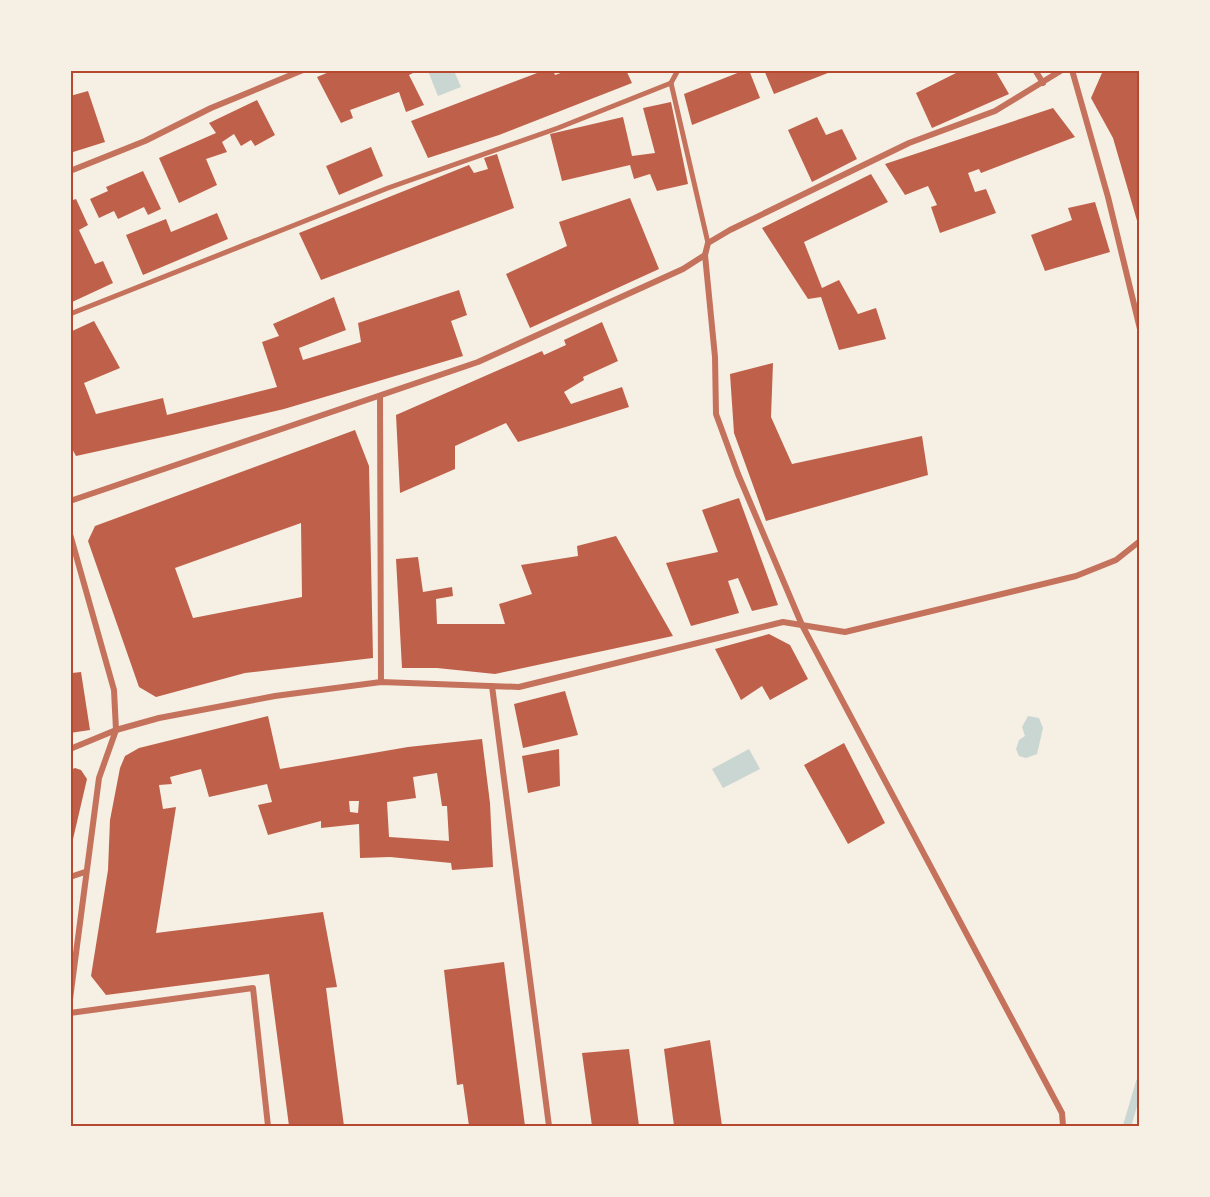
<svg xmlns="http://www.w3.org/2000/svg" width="1210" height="1197" font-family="Manrope,sans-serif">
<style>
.water{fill:#c9d6d2}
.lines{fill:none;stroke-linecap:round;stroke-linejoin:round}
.stream{stroke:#c9d6d2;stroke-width:8}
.building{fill:#bf614a;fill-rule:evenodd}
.pedestrian{stroke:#c5725c;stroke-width:5}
.minor{stroke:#c5725c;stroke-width:6}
.neatline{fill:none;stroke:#b5482f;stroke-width:2}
</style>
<rect width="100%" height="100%" fill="#f6efe4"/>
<g class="water">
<path d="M428,71H454L461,87L438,96Z"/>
<path d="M1028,716L1039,718L1043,728L1037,754L1026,758L1019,756L1016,749L1019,740L1025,736L1022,727Z"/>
<path d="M749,749L760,769L723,788L712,769Z"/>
</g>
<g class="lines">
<path class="stream" d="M1127,1126L1140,1082"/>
</g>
<g class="building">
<path d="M334,70H419L409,75L424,105L406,112L399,92L350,110L353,118L341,123L317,77Z"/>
<path d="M545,70H553L555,75L569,70H626L632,83L499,135L428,158L411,121Z"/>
<path d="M745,70H749L760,98L692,125L684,94Z"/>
<path d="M764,70H833V71L774,94Z"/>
<path d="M962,70H995L1009,94L932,128L916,93Z"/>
<path d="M1111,70H1140V231L1113,138L1091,98L1102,73Z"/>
<path d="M88,91L105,142L70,153V96Z"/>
<path d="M257,100L275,135L255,146L251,140L241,146L234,134L222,142L227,152L206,159L217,185L179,203L159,158L216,133L209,123Z"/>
<path d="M671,102L688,184L657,191L650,174L634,179L630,165L562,181L550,134L623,117L632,156L655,153L643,108Z"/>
<path d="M1053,108L1075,137L981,173L979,169L968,173L975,192L986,189L996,213L940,233L931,207L937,205L928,186L905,195L885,164Z"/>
<path d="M817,117L826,135L842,129L857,159L812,182L788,130Z"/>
<path d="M371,147L383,176L339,195L326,166Z"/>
<path d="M497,154L514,208L321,280L299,233L469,165L474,173L488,169L484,158Z"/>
<path d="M143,171L161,209L148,215L144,207L118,219L114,211L99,218L90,199L108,191L106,187Z"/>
<path d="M871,174L888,202L804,242L822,288L839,280L858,314L876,308L886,339L839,350L821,297L808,299L762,228Z"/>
<path d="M630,198L659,269L530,328L506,274L567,246L559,222Z"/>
<path d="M76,199L88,225L79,230L95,264L103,261L113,283L70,303V201Z"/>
<path d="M1095,202L1110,252L1045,271L1031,235L1072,220L1068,208Z"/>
<path d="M217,213L228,239L143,275L126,235L166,219L171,232Z"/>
<path d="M459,290L467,315L451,321L463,356L284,409L172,435L76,456L70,445V332L94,321L120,368L84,383L96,414L163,398L167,415L277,387L262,342L279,336L273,324L334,297L346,330L299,348L303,360L361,342L358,323Z"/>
<path d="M602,322L618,361L583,377L584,380L564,392L571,404L622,387L629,407L518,442L506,423L455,446V469L400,493L396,415L542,351L544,355L566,345L564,340Z"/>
<path d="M773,363L771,417L792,464L922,436L928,475L766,521L734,433L730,374Z"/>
<path d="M355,430L369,466L373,658L245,673L156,697L139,687L88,541L95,526ZM301,523L302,597L193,618L175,568Z"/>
<path d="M739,498L778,605L752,611L738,578L728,581L739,613L691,626L666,563L718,552L702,510Z"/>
<path d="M616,536L673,636L495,674L437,668H402L396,559L418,557L423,592L452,587L453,596L436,599L437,624H505L499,604L532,594L521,565L578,556L577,546Z"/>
<path d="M769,634L790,645L808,679L770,700L762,686L741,700L715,649Z"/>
<path d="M70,669L72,673L81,672L90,730L70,733Z"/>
<path d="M565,691L578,735L523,748L514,704Z"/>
<path d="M268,716L280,769L408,747L482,739L490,803L493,867L452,870L451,863L390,857L360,858L359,824L321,828V821L268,835L258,805L272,802L267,784L209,797L201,769L170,777L172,784L159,785L163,809L176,807L156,933L323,912L337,987L326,988L344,1126H289L269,974L106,995L91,976L108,870L110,820L120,768L125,756L139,748ZM437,773L442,806H447L449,841L389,837L387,802L416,798L413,777ZM349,801H359L358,813L350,812Z"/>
<path d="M844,743L885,823L848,844L804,765Z"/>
<path d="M559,749L560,786L528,793L522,756Z"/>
<path d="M75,768L81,770L87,779L70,852V770Z"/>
<path d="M504,962L525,1126H469L463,1084L457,1085L444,970Z"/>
<path d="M710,1040L722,1126H674L664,1049Z"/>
<path d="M629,1049L639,1126H592L582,1053Z"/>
</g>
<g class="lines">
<g class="pedestrian">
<path d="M671,83L708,243"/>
<path d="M70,314L388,188L558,128L671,83L678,70"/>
</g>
<g class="minor">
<path d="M1035,70L1043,83"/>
<path d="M1072,70L1108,197L1140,329"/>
<path d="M70,171L145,141L211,108L303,70"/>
<path d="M705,255L715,357L716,414L738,474L802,625L1062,1113L1063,1126"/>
<path d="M380,396L381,682"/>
<path d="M70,501L478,362L683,269L705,255L708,243L730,230L909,143L995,111L1062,70"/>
<path d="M70,534L114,690L116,730L99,778L70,999"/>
<path d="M492,686L549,1126"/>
<path d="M70,749L116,730L159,718L275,696L381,682L519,687L783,622L845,632L1076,576L1116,560L1140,541"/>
<path d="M70,877L85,872"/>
<path d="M70,1013L253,988L268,1126"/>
</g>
</g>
<rect width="1210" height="1197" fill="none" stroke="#f6efe4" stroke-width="144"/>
<rect x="72" y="72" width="1066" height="1053" class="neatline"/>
</svg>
